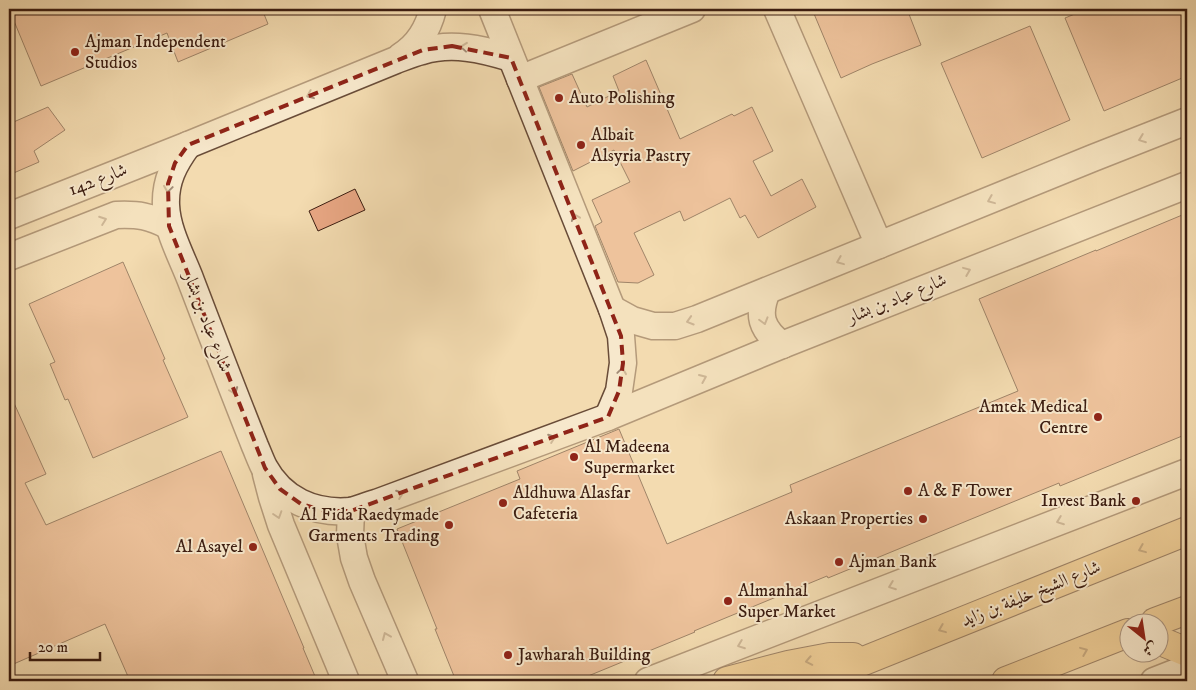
<svg xmlns="http://www.w3.org/2000/svg" width="1196" height="690" font-family="'IM FELL DW Pica',Amiri,serif">
<style>
.building{fill:#e9a784;stroke:#3b1c10}
.lines{fill:none;stroke-linecap:round;stroke-linejoin:round}
.minor-casing{stroke:#694c38;stroke-width:29}
.primary-casing{stroke:#3b1c10;stroke-width:30}
.minor{stroke:#f7e8cc;stroke-width:26}
.primary{stroke:#eabe78;stroke-width:28}
.oneway{stroke:#a28c77}
.oneway2{stroke:#926d44}
.marked{fill:none;stroke:#8f2418;stroke-width:4;stroke-dasharray:10 6;stroke-linejoin:round}
.poi-dot{fill:#8f2418;stroke:#f7e8cc;stroke-width:2}
.labels{text-anchor:middle;dominant-baseline:central;stroke-width:4;stroke-linejoin:round;paint-order:stroke}
.poi-label{font-size:18px;fill:#3b1c10;stroke:#f7e8cc;text-anchor:start}
.street-label{font-size:18px;fill:#3b1c10;stroke:#f7e8cc}
</style>
<rect width="100%" height="100%" fill="#f3dbb0"/>
<filter id="stains"><feTurbulence type="fractalNoise" baseFrequency=".004" numOctaves="4"/><feColorMatrix values="0 0 0 0 .2 0 0 0 0 .09 0 0 0 0 .02 0 0 0 .5 -.17"/></filter>
<radialGradient id="worn" r=".72"><stop offset=".6" stop-color="#630" stop-opacity="0"/><stop offset="1" stop-color="#630" stop-opacity=".3"/></radialGradient>
<g class="building">
<path d="M9,9H262L268,24L178,62L167,33L41,86Z"/>
<path d="M812,9H907L921,45L872,64L841,78Z"/>
<path d="M1087,9H1187V76L1104,111L1065,18Z"/>
<path d="M1030,26L1070,120L982,158L941,63Z"/>
<path d="M646,60L680,139L732,114L734,116L752,107L773,151L753,161L771,196L802,179L816,207L758,238L745,215L740,218L730,198L684,221L680,211L634,233L654,275L638,283L618,282L595,226L602,222L592,200L630,182L614,150L573,171L539,87L572,74L587,107L619,91L613,76Z"/>
<path d="M48,107L65,130L34,151L39,162L9,175V124Z"/>
<path d="M355,189L365,210L318,231L309,211Z"/>
<path d="M1187,213V434L1060,486L1059,483L828,578L827,576L694,631L695,632L576,681H456L435,629H437L397,529L520,479L517,471L619,429L667,544L792,492L790,485L1018,391L979,299L1096,250V251Z"/>
<path d="M123,262L165,359L163,360L188,417L93,458L68,399L65,400L50,364L55,362L29,304Z"/>
<path d="M9,392L46,474L25,483L46,525L221,451L304,648H303L317,681H130L105,624L9,666Z"/>
</g>
<g class="lines">
<g class="minor-casing">
<g id="minor">
<path d="M492,9L612,309L621,336L623,363L619,391L608,417"/>
<path d="M777,9L879,245"/>
<path d="M401,56C419,45 428,29 433,9"/>
<path d="M520,79L692,9"/>
<path d="M188,145C174,164 165,181 166,205C167,231 182,257 191,281C212,336 233,391 255,446C258,453 261,461 264,467C282,500 314,514 350,511C358,510 367,505 376,503L608,417L782,345L1187,185"/>
<path d="M9,216L188,145L396,60C404,57 413,53 422,51C452,42 482,49 511,58"/>
<path d="M9,257L116,215C139,214 149,216 169,226"/>
<path d="M767,291C757,315 761,329 782,345"/>
<path d="M612,309L632,320L653,326H675L697,319L1093,158L1187,121"/>
<path d="M266,474L272,497L281,525L346,681"/>
<path d="M351,511L350,535L354,558L362,581L405,681"/>
<path d="M648,681L1187,472"/>
<path d="M1154,681L1187,668"/>
</g>
</g>
<g class="primary-casing">
<g id="primary">
<path d="M1155,622L1187,610"/>
<path d="M1158,640L1187,652"/>
<path d="M727,681L788,665L830,657H853"/>
<path d="M814,681L1187,531"/>
<path d="M1006,681L1128,633"/>
</g>
</g>
<use href="#minor" class="minor"/>
<use href="#primary" class="primary"/>
</g>
<defs><path id="oneway-chevron" d="M-2-3.5L2.5 0L-2 3.5" fill="none" stroke-width="1.6" stroke-linecap="round" stroke-linejoin="round" transform="scale(1.25)"/></defs>
<g class="oneway">
<use href="#oneway-chevron" transform="translate(464 47) rotate(-174)"/>
<use href="#oneway-chevron" transform="translate(310 95) rotate(158)"/>
<use href="#oneway-chevron" transform="translate(1142 139) rotate(159)"/>
<use href="#oneway-chevron" transform="translate(168 189) rotate(98)"/>
<use href="#oneway-chevron" transform="translate(991 200) rotate(158)"/>
<use href="#oneway-chevron" transform="translate(575 217) rotate(-112)"/>
<use href="#oneway-chevron" transform="translate(103 220) rotate(-20)"/>
<use href="#oneway-chevron" transform="translate(840 261) rotate(158)"/>
<use href="#oneway-chevron" transform="translate(967 271) rotate(-22)"/>
<use href="#oneway-chevron" transform="translate(690 321) rotate(163)"/>
<use href="#oneway-chevron" transform="translate(764 321) rotate(74)"/>
<use href="#oneway-chevron" transform="translate(622 371) rotate(-82)"/>
<use href="#oneway-chevron" transform="translate(703 378) rotate(-23)"/>
<use href="#oneway-chevron" transform="translate(234 391) rotate(69)"/>
<use href="#oneway-chevron" transform="translate(552 438) rotate(-20)"/>
<use href="#oneway-chevron" transform="translate(400 494) rotate(-20)"/>
<use href="#oneway-chevron" transform="translate(278 515) rotate(72)"/>
<use href="#oneway-chevron" transform="translate(1060 521) rotate(159)"/>
<use href="#oneway-chevron" transform="translate(892 586) rotate(159)"/>
<use href="#oneway-chevron" transform="translate(386 636) rotate(-113)"/>
<use href="#oneway-chevron" transform="translate(741 645) rotate(159)"/>
</g>
<g class="oneway2">
<use href="#oneway-chevron" transform="translate(1142 549) rotate(158)"/>
<use href="#oneway-chevron" transform="translate(942 629) rotate(158)"/>
<use href="#oneway-chevron" transform="translate(1084 651) rotate(-22)"/>
<use href="#oneway-chevron" transform="translate(809 661) rotate(169)"/>
</g>
<path d="M0 0H1196V690H0ZM452,46L511,58L621,336L623,363L619,391L608,417L351,511H325L301,504L280,489L265,468L169,226L168,184L175,163L188,145L423,50Z" fill="#f3dbb0" fill-opacity=".55" fill-rule="evenodd"/>
<path class="marked" d="M452,46L511,58L621,336L623,363L619,391L608,417L351,511H325L301,504L280,489L265,468L169,226L168,184L175,163L188,145L423,50Z"/>
<g class="poi-dot">
<circle cx="75" cy="52" r="5"/>
<circle cx="559" cy="98" r="5"/>
<circle cx="581" cy="145" r="5"/>
<circle cx="1098" cy="417" r="5"/>
<circle cx="574" cy="457" r="5"/>
<circle cx="908" cy="491" r="5"/>
<circle cx="1136" cy="501" r="5"/>
<circle cx="503" cy="503" r="5"/>
<circle cx="923" cy="519" r="5"/>
<circle cx="449" cy="525" r="5"/>
<circle cx="253" cy="547" r="5"/>
<circle cx="839" cy="562" r="5"/>
<circle cx="728" cy="601" r="5"/>
<circle cx="508" cy="655" r="5"/>
</g>
<g class="labels">
<g class="poi-label">
<text x="85" y="42">Ajman Independent<tspan x="85" dy="21">Studios</tspan></text>
<text x="569" y="98">Auto Polishing</text>
<text x="591" y="135">Albait<tspan x="591" dy="21">Alsyria Pastry</tspan></text>
<text x="1088" y="407" text-anchor="end">Amtek Medical<tspan x="1088" dy="21">Centre</tspan></text>
<text x="584" y="447">Al Madeena<tspan x="584" dy="21">Supermarket</tspan></text>
<text x="918" y="491">A &amp; F Tower</text>
<text x="513" y="493">Aldhuwa Alasfar<tspan x="513" dy="21">Cafeteria</tspan></text>
<text x="1126" y="501" text-anchor="end">Invest Bank</text>
<text x="439" y="515" text-anchor="end">Al Fida Raedymade<tspan x="439" dy="21">Garments Trading</tspan></text>
<text x="913" y="519" text-anchor="end">Askaan Properties</text>
<text x="243" y="547" text-anchor="end">Al Asayel</text>
<text x="849" y="562">Ajman Bank</text>
<text x="738" y="591">Almanhal<tspan x="738" dy="21">Super Market</tspan></text>
<text x="518" y="655">Jawharah Building</text>
</g>
<g class="street-label">
<text transform="translate(98 180) rotate(-21)">شارع 142</text>
<text transform="translate(897 299) rotate(-22)">شارع عباد بن بشار</text>
<text transform="translate(207 322) rotate(69)">شارع عباد بن بشار</text>
<text transform="translate(1031 594) rotate(-22)">شارع الشيخ خليفة بن زايد</text>
</g>
</g>
<rect width="1196" height="690" fill="none" stroke="#f3dbb0" stroke-width="30"/>
<rect x="10" y="10" width="1176" height="670" fill="none" stroke="#3b1c10" stroke-width="2.5"/>
<rect x="15" y="15" width="1166" height="660" fill="none" stroke="#3b1c10"/>
<g transform="translate(1144 638) rotate(150)"><circle r="24" fill="#f7e8cc" stroke="#ac9681"/>
<path d="M0-4L9 19L0 12L-9 19Z" fill="#8f2418"/>
<text y="-8" font-size="14" font-weight="bold" text-anchor="middle" fill="#3b1c10">ش</text>
</g>
<path d="M30 652v8h70v-8" fill="none" stroke="#3b1c10" stroke-width="2.5"/>
<text x="38" y="652" font-size="15" fill="#3b1c10" stroke="#f7e8cc" stroke-width="4" paint-order="stroke">20 m</text>
<rect width="100%" height="100%" filter="url(#stains)"/>
<rect width="100%" height="100%" fill="url(#worn)"/>
</svg>
